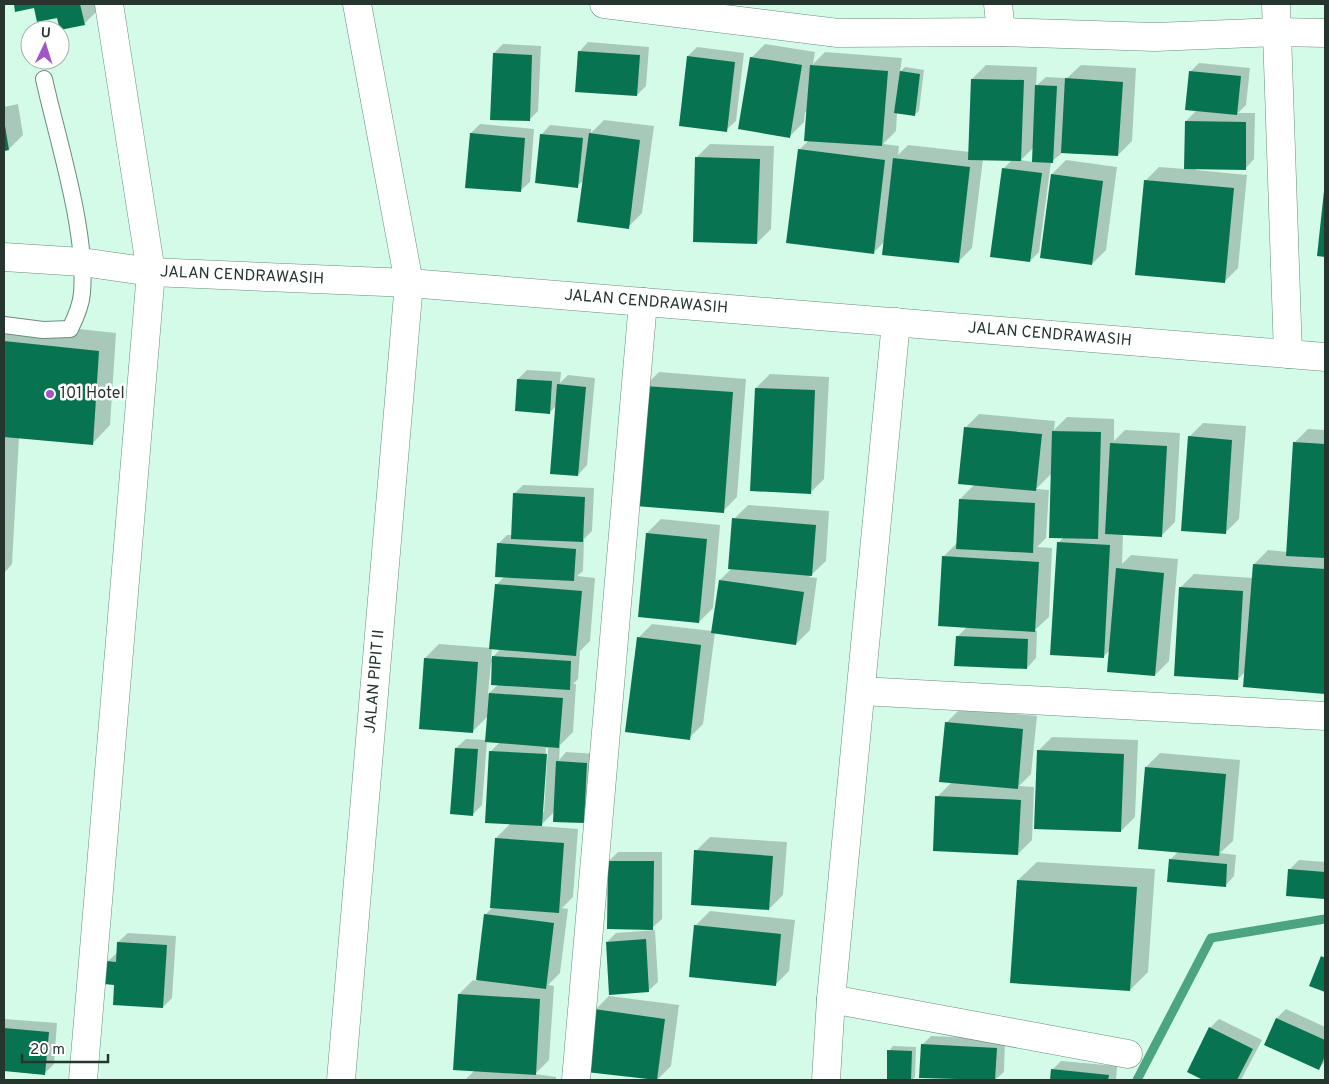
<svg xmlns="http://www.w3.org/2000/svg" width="1329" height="1084" font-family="Overpass,sans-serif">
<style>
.shadow{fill:#0003;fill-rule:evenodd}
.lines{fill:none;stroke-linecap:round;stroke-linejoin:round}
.stream{stroke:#4ca580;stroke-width:9}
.building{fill:#087351}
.lane-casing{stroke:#698e7d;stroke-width:18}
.street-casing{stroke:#698e7d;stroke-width:29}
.lane{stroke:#fff;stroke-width:16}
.street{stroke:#fff;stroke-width:28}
.poi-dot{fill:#a354c5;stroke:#fff;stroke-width:2}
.labels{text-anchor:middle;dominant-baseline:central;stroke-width:5;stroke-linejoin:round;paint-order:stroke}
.street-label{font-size:16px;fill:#26362f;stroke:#fff}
.poi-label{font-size:16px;fill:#26362f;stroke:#fff;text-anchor:start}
</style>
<rect width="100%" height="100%" fill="#d3fbe8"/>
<g class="shadow">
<path d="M15,4H97L98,10L84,24L35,7L16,10Z"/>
<path d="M588,42L649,47L646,86L637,95L579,52Z"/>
<path d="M503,44L541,46L538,111L529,120L494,53Z"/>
<path d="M765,44L815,52L813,64L825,52L902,58L900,72L905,67L924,70L919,111L914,115L897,113L896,131L883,144L899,146L898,155L908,145L970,152L972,79L986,65L1037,67L1036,86L1046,77L1065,78V80L1081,65L1136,68L1132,141L1118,155L1062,153L1051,162L1039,252L1030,261L1004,168L1012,160L983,159L972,248L958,262L884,242L873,253L799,150L809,140L807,113L805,112L804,122L790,136L751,58ZM1034,147L1033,162L1021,160Z"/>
<path d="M697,47L744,53L736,121L726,130L688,56Z"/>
<path d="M1199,63L1250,68L1246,105L1238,113H1255L1254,159L1245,169L1196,168V170L1247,175L1238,268L1224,282L1145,181L1159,167L1185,169L1186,121L1197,110L1190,72Z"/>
<path d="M18,104L23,135L9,149L4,150V107Z"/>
<path d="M604,120L654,126L642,213L628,227L584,180L577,186L541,135L550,125L591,129V133Z"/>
<path d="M480,124L534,129L530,182L520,191L471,133Z"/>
<path d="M710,144L774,146L771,229L757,243L696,158Z"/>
<path d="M1066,160L1117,167L1106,250L1092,264L1041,257L1052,174Z"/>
<path d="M1325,191V255H1319Z"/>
<path d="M4,321L116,333L110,425L92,444L19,437L12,564L4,573Z"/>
<path d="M527,370L561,372L560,383L568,375L595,378L587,465L578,475L557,405L549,413L518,379Z"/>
<path d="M659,372L746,379L737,497L723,511L645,386Z"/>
<path d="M770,374L829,377L824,479L810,493L756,388Z"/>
<path d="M979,414L1055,421L1054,430L1067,417L1114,419V441L1125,430L1180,433L1175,522L1161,536L1123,534L1122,564L1131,555L1178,559L1169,661L1155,675L1110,650L1103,657L1058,543L1064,537L1052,473L1036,489L1049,490L1046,538L1037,547L1052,548L1049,617L1035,630L1037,631L1036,658L1027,668L957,637L967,627L943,557L957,543L960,499L975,484L965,428Z"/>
<path d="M1203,423L1246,426L1239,519L1225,533L1189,437Z"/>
<path d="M1308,429L1325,430V692L1244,686L1246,671L1238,679L1180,588L1194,574L1253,578L1254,564L1268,550L1288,552L1294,443Z"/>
<path d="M523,485L594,488L592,531L584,539L583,571L577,576L595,578L590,641L580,651L578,679L573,684H576L573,732L560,745L559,760L566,752L596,754L593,813L584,822L554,812L540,826L578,829L573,897L562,908L568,909L560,973L548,985L554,986L549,1060L535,1074L556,1077V1080H465L475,1070L459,994L473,980L477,981L485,915L493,907L496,838L511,823L491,751L500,742L487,741L482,805L473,814L456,748L466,739L487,740L488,716L473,731L425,658L439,644L491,648L496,585L505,576L498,544L507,535H512L514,494ZM492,648H501L491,659ZM491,663H493L499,684L488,694ZM546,748H548L544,812H542Z"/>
<path d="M748,505L829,511L826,561L809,577L817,578L810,630L796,644L715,632L703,724L689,738L638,638L652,624L712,631L720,580L732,568L734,519Z"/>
<path d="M661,519L720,525L713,608L699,622L647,533Z"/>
<path d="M960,709L1037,716L1031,774L1019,786L1034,787L1032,840L1018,854L937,797L952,782L946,723Z"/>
<path d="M1052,737L1138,740L1135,817L1121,831L1038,751Z"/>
<path d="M1160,753L1240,760L1233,841L1220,853L1236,855L1234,876L1225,886L1171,859L1179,851L1146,767Z"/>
<path d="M710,837L787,842L783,895L769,909L696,851Z"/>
<path d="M618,852H662V919L652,928L609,861Z"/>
<path d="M1299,860L1325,862V898L1287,895L1290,869Z"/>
<path d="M1037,862L1155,869L1148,972L1130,990L1018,880Z"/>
<path d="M710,911L795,920L789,971L775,985L696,925Z"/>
<path d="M655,930L658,982L648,991L607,942L616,933Z"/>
<path d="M128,933L176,936L172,998L163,1007L116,984L107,962L118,952V942Z"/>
<path d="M1325,954V991L1311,985Z"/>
<path d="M609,996L679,1005L671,1066L657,1080L595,1010Z"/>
<path d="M1286,1009L1325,1027V1062L1318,1069L1265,1044L1277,1018Z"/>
<path d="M4,1019L57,1023L54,1064L45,1073L4,1070Z"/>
<path d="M1219,1019L1262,1040L1241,1080H1206L1188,1072L1210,1028Z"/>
<path d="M931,1036L1005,1039L1004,1072L995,1080L920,1077L922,1045Z"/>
<path d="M893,1046L916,1047L915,1077L912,1080H888L889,1051Z"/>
<path d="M1061,1061L1117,1066L1116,1080H1051L1052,1070Z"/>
</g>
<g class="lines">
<path class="stream" d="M1137,1080L1211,938L1325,919"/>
</g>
<g class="building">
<path d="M14,4H80L85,25L60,30L57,18L37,22L34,8L15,12Z"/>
<path d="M578,51L640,55L637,96L575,92Z"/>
<path d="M493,53L532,55L530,121L490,120Z"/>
<path d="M687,56L735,62L727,132L679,126Z"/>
<path d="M750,57L802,65L790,138L738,129Z"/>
<path d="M810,65L888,71L882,146L804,141Z"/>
<path d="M900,71L920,74L915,116L894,113Z"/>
<path d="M1189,71L1241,76L1237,115L1185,110Z"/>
<path d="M1065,78L1123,82L1118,156L1061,153Z"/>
<path d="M971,79L1024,80L1021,161L968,160Z"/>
<path d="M1035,85L1057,86L1053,163L1032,162Z"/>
<path d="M4,120L9,150L4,151Z"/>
<path d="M1185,121L1246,122V170L1184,169Z"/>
<path d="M470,133L525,138L521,192L465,188Z"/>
<path d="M589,133L640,140L629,229L577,222Z"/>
<path d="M540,134L583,138L578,188L535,183Z"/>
<path d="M798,149L885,160L874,254L786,243Z"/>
<path d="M695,157L760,159L757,244L693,242Z"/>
<path d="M893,158L970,167L959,263L882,255Z"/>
<path d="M1002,168L1042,173L1030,262L990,257Z"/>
<path d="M1051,174L1103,181L1092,265L1040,258Z"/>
<path d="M1144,180L1234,188L1225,283L1135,275Z"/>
<path d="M1324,191H1325V257L1317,256Z"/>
<path d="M4,341L99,351L93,445L4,437Z"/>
<path d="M517,379L552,381L550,414L515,411Z"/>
<path d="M557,384L586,387L578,476L550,474Z"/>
<path d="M644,386L733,392L724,513L635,506Z"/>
<path d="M755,388L815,390L811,494L750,491Z"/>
<path d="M964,427L1042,434L1036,491L958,484Z"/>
<path d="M1052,431L1101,432L1098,539L1049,538Z"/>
<path d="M1188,436L1232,440L1226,534L1181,531Z"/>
<path d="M1293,442L1325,444V558L1286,556Z"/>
<path d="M1110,443L1167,446L1162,537L1105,534Z"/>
<path d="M513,493L585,497L583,542L511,539Z"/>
<path d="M959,499L1035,503L1033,553L956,549Z"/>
<path d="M732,518L816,525L812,576L728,569Z"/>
<path d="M646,533L707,539L699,623L638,617Z"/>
<path d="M1057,542L1110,545L1104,658L1050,655Z"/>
<path d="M497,543L576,549L574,581L495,577Z"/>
<path d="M942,556L1039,562L1035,632L938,626Z"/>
<path d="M1253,564L1325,569V694L1243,687Z"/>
<path d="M1116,568L1164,573L1155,676L1107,672Z"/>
<path d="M719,580L804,592L796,645L711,633Z"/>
<path d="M495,584L582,591L576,656L489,649Z"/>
<path d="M1179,587L1243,591L1238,680L1174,676Z"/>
<path d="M956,636L1028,639L1027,669L954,666Z"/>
<path d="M637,637L701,645L690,740L625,732Z"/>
<path d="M492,656L571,661L570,690L491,685Z"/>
<path d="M424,658L478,662L473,733L419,729Z"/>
<path d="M489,693L563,698L559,748L485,742Z"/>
<path d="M945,722L1023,729L1018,789L939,782Z"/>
<path d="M455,748L478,749L473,816L450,814Z"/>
<path d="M1037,750L1124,754L1121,832L1034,829Z"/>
<path d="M489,751L547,754L542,826L485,823Z"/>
<path d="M556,761L587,763L584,823L553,822Z"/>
<path d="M1145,767L1226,774L1219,856L1138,849Z"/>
<path d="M935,796L1021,800L1018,855L933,851Z"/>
<path d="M495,838L564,843L559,913L490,908Z"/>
<path d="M694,850L773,856L769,910L691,905Z"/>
<path d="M1169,859L1227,864L1226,887L1167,882Z"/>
<path d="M608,861H654L653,930L607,929Z"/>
<path d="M1288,869L1325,872V899L1286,896Z"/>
<path d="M1017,880L1137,887L1130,991L1010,983Z"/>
<path d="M484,914L554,923L546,989L476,980Z"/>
<path d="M694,925L781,934L776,986L689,977Z"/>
<path d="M646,939L649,992L609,995L606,942Z"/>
<path d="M117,942L167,945L163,1008L113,1005L114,985L104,984L106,961L116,962Z"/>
<path d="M1321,956L1325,958V992L1309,986Z"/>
<path d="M458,994L540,999L536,1075L453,1070Z"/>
<path d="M594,1009L665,1019L657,1080L586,1072Z"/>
<path d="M1276,1018L1325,1040V1056L1319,1070L1264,1045Z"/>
<path d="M1209,1027L1253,1049L1237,1080H1203L1187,1072Z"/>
<path d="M4,1028L49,1032L45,1075L4,1071Z"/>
<path d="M921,1044L997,1048L995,1080L919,1078Z"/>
<path d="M887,1050L912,1051L911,1080H887Z"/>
<path d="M1051,1069L1109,1075L1108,1080H1050Z"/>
</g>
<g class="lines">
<g class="lane-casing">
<path id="lane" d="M4,325L43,330L70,329C76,317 81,306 82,293C87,230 58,142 44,79"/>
</g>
<g class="street-casing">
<g id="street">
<path d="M604,4L838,33L1001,32L1155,37L1277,32L1325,33"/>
<path d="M998,4L1001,32"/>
<path d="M1276,4L1288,354"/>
<path id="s1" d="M4,257L82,262L151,272L409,283L1325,357"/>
<path d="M861,691L1325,716"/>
<path d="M831,999L1128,1054"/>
<path d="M83,1080L151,272L109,4"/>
<path id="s2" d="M341,1080L409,283L357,4"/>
<path d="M576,1080L643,302"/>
<path d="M826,1080L831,999L896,322"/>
</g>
</g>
<use href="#lane" class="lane"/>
<use href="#street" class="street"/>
</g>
<circle class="poi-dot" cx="50" cy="394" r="5"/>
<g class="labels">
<g class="street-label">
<text stroke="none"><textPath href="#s1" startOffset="239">JALAN CENDRAWASIH</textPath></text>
<text stroke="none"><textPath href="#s1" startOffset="644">JALAN CENDRAWASIH</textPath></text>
<text stroke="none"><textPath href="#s1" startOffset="1049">JALAN CENDRAWASIH</textPath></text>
<text stroke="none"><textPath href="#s2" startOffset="400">JALAN PIPIT II</textPath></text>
</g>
<g class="poi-label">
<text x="60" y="394">101 Hotel</text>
</g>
</g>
<rect width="1329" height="1084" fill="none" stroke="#26362f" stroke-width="10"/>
<g transform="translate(45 45) rotate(4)"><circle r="24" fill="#ffffff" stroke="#a8afac"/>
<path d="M0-4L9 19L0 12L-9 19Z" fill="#a354c5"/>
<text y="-8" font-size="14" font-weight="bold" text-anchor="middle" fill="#26362f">U</text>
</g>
<path d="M22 1054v8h86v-8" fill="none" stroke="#26362f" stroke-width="2.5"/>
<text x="30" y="1054" font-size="15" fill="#26362f" stroke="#ffffff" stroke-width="4" paint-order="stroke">20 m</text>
</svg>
